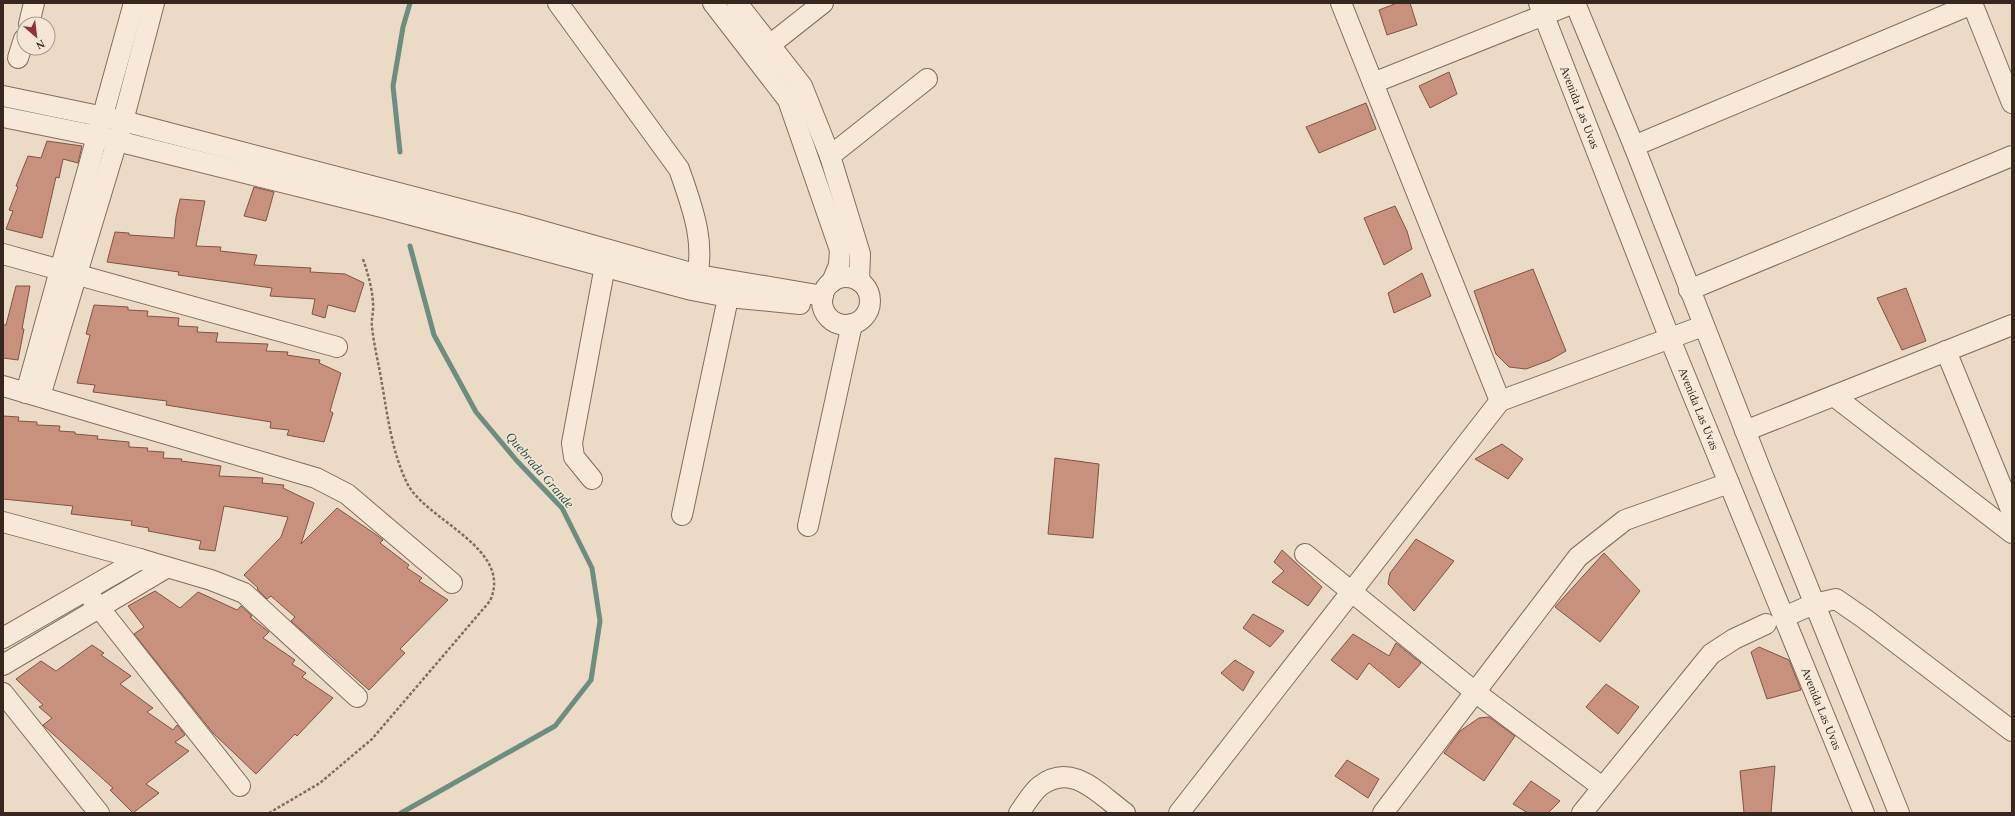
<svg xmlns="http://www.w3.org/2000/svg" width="2015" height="816" font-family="Georgia,serif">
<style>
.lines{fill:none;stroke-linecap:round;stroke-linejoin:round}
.stream{stroke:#6d8d80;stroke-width:5}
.building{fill:#c7917d;stroke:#835343}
.minor-casing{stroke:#856c5c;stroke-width:22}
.path{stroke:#856c5c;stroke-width:2.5;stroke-dasharray:3 2;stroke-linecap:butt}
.minor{stroke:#f7e9d7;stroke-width:20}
.labels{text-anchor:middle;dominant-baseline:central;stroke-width:3;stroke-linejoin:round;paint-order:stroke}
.street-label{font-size:12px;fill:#36271f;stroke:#f3e6d4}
.water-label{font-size:13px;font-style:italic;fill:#2f554d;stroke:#f3e6d4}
</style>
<rect width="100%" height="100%" fill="#ebdac5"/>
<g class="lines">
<g class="stream">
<path d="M400,152L393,86L403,27L410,3"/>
<path d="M401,813L555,726L591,680L600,621L592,568L562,508L517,461L476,412L434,335L410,246"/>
</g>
</g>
<g class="building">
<path d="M1397,3H1410L1417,25L1387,35L1379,10Z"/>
<path d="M1449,72L1457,94L1430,108L1419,86Z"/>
<path d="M1366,103L1376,129L1319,153L1306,127Z"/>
<path d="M47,141L82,146L78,163L63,159L59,178L56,177L42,238L6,229L13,211L9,210L18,187L16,186L28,156L41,158Z"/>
<path d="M254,187L274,192L266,221L244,216Z"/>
<path d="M180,199L205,201L196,246L221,247L220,251L257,255L254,265L311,268L310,272L345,274L364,283L355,312L328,305L325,318L312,314L315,299L270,296L272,288L178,275L179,272L107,262L115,232L129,233V235L174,238L176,217Z"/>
<path d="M1395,206L1407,231L1412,249L1384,265L1364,218Z"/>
<path d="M1533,269L1566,351L1550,360L1526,369L1509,367L1496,354L1474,291Z"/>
<path d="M1422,273L1431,296L1394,313L1388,293Z"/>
<path d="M16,286H30L22,329H24L18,360L3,358V325H6Z"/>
<path d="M1906,288L1926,341L1902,350L1877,298Z"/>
<path d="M94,305L128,307V310L148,311L147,316L179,318L178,326L198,327L197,332L218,333L216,342L268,344L266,351L288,352L287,355L320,360L319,363L341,373L330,411L333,413L324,442L287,435L289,430L270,428L271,422L166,405L167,401L93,392L95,385L77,383L90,335L86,334Z"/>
<path d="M3,416L19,417L18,421L37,422V425L60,426L59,431L75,432V434L98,436L97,439L129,442V447L148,448L147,451L164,452L163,458L182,459L181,461L221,466L219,476L263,478L262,483L284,485L283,488L314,503L301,544L337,508L378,536L383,540L380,543L409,565L407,568L422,578L419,581L448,600L400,649L405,653L369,690L291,621L295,617L271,596L267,599L257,589L258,588L244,575L281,537L288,517L224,506L215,551L199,549L201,541L148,531L149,528L131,525L132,521L71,514L73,506L3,499Z"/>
<path d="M1502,444L1523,459L1508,479L1475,459Z"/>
<path d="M1055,458L1099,464L1093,538L1048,534Z"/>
<path d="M1416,539L1454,561L1414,611L1388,584L1390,573Z"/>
<path d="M1282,550L1322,587L1308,606L1272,582L1284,571L1274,562Z"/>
<path d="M1604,553L1640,591L1600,642L1555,607Z"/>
<path d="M155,591L180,608L198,592L237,610L241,606L252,616L250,617L269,632L263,638L295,660L292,664L306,673L302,677L333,698L297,736L295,734L256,774L213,733L134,634L144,627L128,606Z"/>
<path d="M1253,614L1284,631L1270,647L1243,628Z"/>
<path d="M1353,634L1389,656L1396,643L1421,663L1399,688L1369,663L1357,680L1331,660Z"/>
<path d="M92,645L104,653L101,655L131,676L120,684L153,708L147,712L173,730L177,725L185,735L175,742L189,751L146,784L159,793L133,813L110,790L113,788L43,725L52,718L39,707L43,705L16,679L41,661L56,671Z"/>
<path d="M1759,647L1789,660L1801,690L1767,699L1751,652Z"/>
<path d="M1235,660L1254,672L1243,691L1221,673Z"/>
<path d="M1606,684L1639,707L1618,734L1586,707Z"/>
<path d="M1489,717L1515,736L1484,781L1444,753L1460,731L1479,718Z"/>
<path d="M1347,760L1379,779L1368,798L1335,776Z"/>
<path d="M1775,766L1771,813H1744L1740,771Z"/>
<path d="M1531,781L1560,801L1548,813H1528L1513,804Z"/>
</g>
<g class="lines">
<g class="minor-casing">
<g id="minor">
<path d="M558,3L679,169C692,206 708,247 694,286"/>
<path d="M713,3L788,100L840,250L839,265L832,282"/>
<path d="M737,3L802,86L830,156L860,254L859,281"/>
<path d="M1341,3L1500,401"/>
<path id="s1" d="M1539,3L1670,339L1864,813"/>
<path d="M1575,3L1634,146L1761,471L1899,813"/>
<path d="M1972,3L2012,103"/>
<path d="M29,24L34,3"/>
<path d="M771,44L823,3"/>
<path d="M18,58L24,39"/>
<path d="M1373,83L1574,3"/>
<path d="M3,96L123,121L517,224L698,275L823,296"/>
<path d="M3,117L97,136L382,207L692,290L728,297L800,304"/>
<path d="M1634,146L1972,4"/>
<path d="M830,156L927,79"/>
<path d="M3,254L337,347"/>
<circle cx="846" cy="301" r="24"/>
<path d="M1689,290L2012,156"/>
<path d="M1946,351L2012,512"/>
<path d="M3,386L316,478L347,494L452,583"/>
<path d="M26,393L134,3"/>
<path d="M40,396L123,121L154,3"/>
<path d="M1834,396L2012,533"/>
<path d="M1745,431L2012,325"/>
<path d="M592,479L574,457L572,443L607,255"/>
<path d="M682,515L731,284"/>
<path d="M3,522L140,559L211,580L244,593L357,697"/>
<path d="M808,526L852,324"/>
<path d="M1305,554L1475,692L1602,787"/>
<path d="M86,591L240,786"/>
<path d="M1784,617L1814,604L1836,599L1865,619L2012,731"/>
<path d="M3,638L140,559"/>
<path d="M3,665L166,568"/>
<path d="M3,693L99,813"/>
<path d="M1019,813C1025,805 1032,792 1040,786C1072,761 1099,794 1125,813"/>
<path d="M1179,813L1500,401L1703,326"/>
<path d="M1383,813L1578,557L1625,520L1729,483"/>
<path d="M1582,813L1711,654L1734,639L1766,624"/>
</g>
</g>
<path class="path" d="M269,813L320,783L372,739L490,601C514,548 426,521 407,483C392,452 388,418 382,384C379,365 374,346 372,327C371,319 374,311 373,303C372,287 368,274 363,259"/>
<use href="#minor" class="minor"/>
</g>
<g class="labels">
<g class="street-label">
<text stroke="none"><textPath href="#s1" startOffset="112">Avenida Las Uvas</textPath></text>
<text stroke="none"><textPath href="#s1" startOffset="436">Avenida Las Uvas</textPath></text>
<text stroke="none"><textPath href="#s1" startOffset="760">Avenida Las Uvas</textPath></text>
</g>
<g class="water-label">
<text transform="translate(540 470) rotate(49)">Quebrada Grande</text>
</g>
</g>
<rect width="2015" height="816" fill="none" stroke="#36271f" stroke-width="8"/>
<g transform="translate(36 36) rotate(152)"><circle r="19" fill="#f3e6d4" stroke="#a79a8c"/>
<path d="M0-3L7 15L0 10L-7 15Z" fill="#902f3e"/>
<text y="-6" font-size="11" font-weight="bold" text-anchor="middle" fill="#36271f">N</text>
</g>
</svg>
